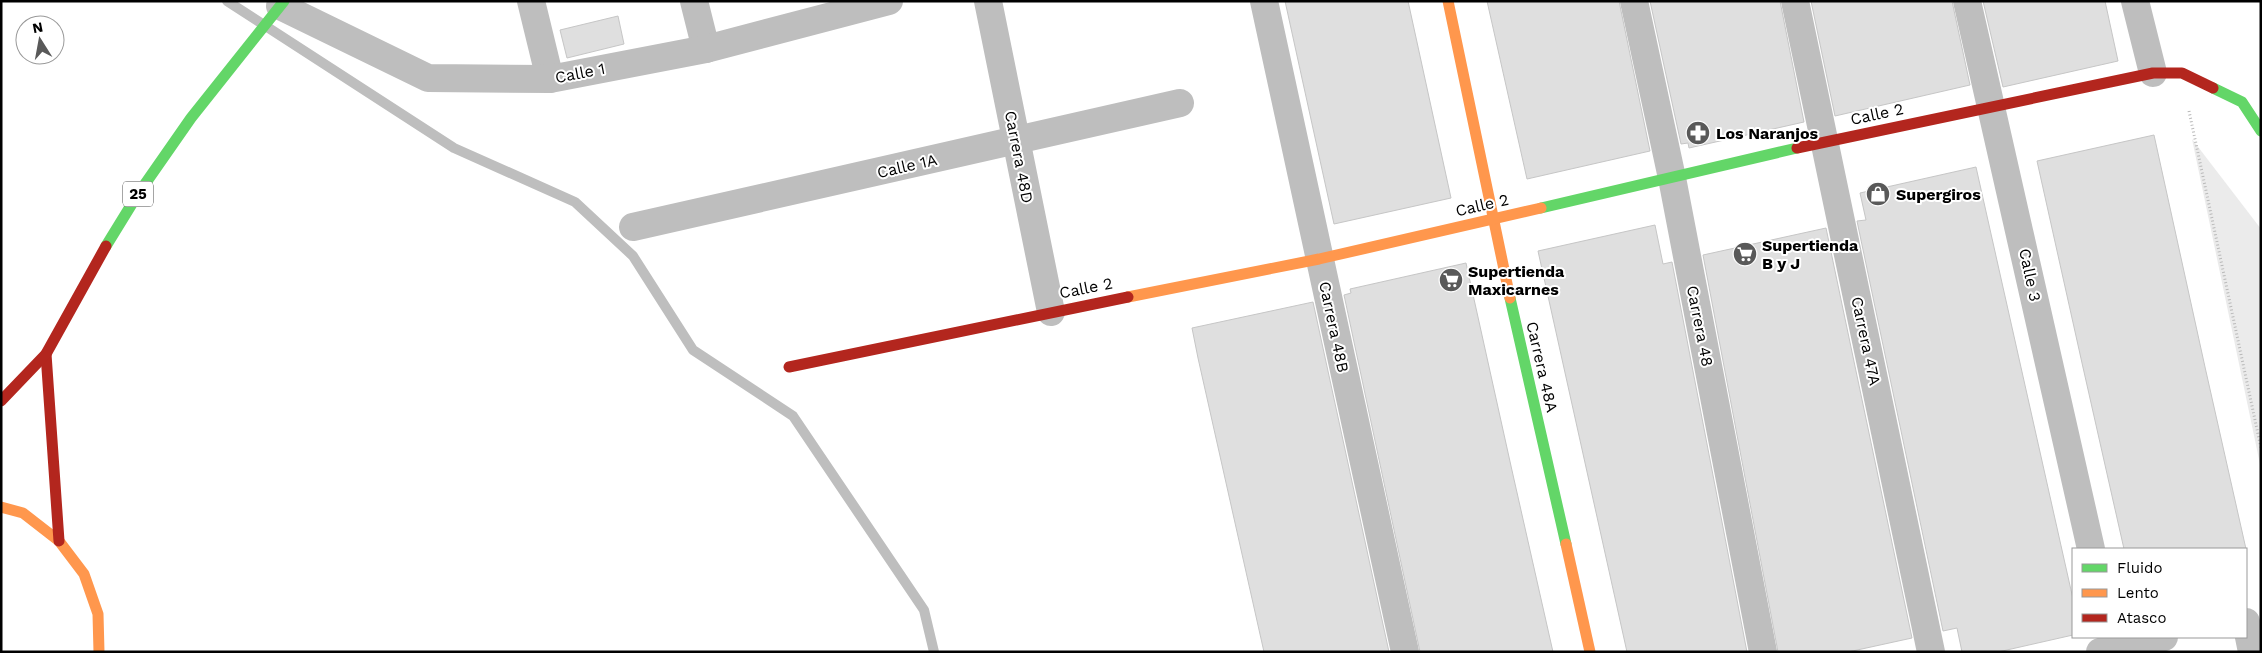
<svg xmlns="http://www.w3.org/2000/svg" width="2262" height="653" font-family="'Work Sans',sans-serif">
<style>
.green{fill:#ebebeb}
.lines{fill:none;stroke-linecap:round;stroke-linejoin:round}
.stream{stroke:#bebebe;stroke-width:10}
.building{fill:#dfdfdf;stroke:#c6c6c6}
.path{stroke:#b9b9b9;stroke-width:3;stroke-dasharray:1 2.5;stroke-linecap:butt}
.street{stroke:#bebebe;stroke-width:28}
.fast{stroke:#63d668;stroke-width:11}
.slow{stroke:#ff974d;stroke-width:11}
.jam{stroke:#b3261e;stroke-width:11}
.labels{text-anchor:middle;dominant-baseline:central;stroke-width:4;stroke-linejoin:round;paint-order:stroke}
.shield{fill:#fff;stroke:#4c4c4c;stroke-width:1}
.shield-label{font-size:15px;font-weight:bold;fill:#000}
.street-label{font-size:16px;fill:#000;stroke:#fff}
.poi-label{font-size:16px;font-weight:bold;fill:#000;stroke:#fff;text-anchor:start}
</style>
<rect width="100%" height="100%" fill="#fff"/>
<path class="green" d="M2192,139L2261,229V469Z"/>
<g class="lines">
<path class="stream" d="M227,1L454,148L575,202L633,256L693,350L793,416L924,610L934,652"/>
</g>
<g class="building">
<path d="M1285,1H1408L1451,198L1334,224Z"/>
<path d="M1487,1H1619L1650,151L1527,179Z"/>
<path d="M1650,1H1780L1804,122L1689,148L1688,143L1681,144Z"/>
<path d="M1811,1H1952L1970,85L1835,116Z"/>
<path d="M1983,1H2105L2118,61L2003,87Z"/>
<path d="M618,16L624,44L567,58L560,30Z"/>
<path d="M2154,135L2205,367L2246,549H2124L2082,363L2037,161Z"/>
<path d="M1976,167L2073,599V635L1998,652H1962L1957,628L1943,631L1857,221L1866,220L1860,193Z"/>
<path d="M1655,225L1663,264L1672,262L1747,652H1627L1538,251Z"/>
<path d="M1826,228L1912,638L1848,652H1778L1703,255Z"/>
<path d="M1466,263L1511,466L1553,652H1420L1344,295L1351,293L1350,289Z"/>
<path d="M1313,302L1389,652H1264L1198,358L1192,328Z"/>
</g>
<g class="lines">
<path class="path" d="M2189,111L2261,448"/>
<g class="street">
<path d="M531,1L550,79"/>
<path d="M694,1L706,49"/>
<path d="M988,1L1051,312"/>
<path d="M1264,1L1405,652"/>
<path d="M1634,1L1672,178L1763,652"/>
<path d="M1795,1L1931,652"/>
<path d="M1967,1L2091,549"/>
<path d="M2135,1L2153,73"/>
<path d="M280,6L428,78L550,79L706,49L889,1"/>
<path d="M633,227L1180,103"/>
<path d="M2246,622L2252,652"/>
<path d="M2100,652L2164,637"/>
</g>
<g class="fast">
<path d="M2213,88L2242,102L2261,131"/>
<path d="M1541,208L1797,148"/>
<path d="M106,246L138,194L191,118L284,1"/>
<path d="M1510,298L1566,544"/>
</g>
<g class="slow">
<path d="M1448,1L1510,298"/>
<path d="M1128,297L1319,259L1541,208"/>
<path d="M1,507L23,513L59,541L84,574L98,614L99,652"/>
<path d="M1566,544L1590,652"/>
</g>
<g class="jam">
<path d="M1797,148L2153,73H2182L2213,88"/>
<path d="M46,354L59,541"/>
<path d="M789,367L1128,297"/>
<path d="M1,401L46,354L106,246"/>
</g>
</g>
<defs>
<g id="pharmacy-disc" transform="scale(1.25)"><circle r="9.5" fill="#595959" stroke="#fff"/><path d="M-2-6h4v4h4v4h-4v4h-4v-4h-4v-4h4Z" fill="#fff"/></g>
<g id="shop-disc" transform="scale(1.25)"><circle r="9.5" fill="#595959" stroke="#fff"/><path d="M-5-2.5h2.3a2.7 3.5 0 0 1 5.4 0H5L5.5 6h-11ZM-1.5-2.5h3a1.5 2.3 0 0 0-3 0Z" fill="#fff"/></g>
<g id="supermarket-disc" transform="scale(1.25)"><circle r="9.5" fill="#595959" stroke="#fff"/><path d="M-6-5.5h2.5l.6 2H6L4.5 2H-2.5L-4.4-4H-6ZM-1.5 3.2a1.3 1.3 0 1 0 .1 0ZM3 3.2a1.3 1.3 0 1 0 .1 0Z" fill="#fff"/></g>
</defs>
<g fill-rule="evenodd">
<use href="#pharmacy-disc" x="1698" y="133"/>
<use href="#shop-disc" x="1878" y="194"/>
<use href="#supermarket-disc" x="1745" y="254"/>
<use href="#supermarket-disc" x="1451" y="280"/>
</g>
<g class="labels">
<rect class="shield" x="123" y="181.5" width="30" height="25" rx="4"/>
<g class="shield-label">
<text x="138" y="194">25</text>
</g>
<g class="street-label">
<text transform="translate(580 73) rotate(-11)">Calle 1</text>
<text transform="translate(1877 114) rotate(-12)">Calle 2</text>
<text transform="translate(1019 157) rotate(79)">Carrera 48D</text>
<text transform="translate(907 166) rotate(-13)">Calle 1A</text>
<text transform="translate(1482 205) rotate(-13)">Calle 2</text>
<text transform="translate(2030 275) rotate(78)">Calle 3</text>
<text transform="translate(1086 288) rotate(-11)">Calle 2</text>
<text transform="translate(1700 326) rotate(79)">Carrera 48</text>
<text transform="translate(1334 327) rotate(78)">Carrera 48B</text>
<text transform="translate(1866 341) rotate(78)">Carrera 47A</text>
<text transform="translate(1542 367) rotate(77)">Carrera 48A</text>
</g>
<g class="poi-label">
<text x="1716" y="133">Los Naranjos</text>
<text x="1896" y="194">Supergiros</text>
<text x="1762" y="245">Supertienda<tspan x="1762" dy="18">B y J</tspan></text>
<text x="1468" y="271">Supertienda<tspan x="1468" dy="18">Maxicarnes</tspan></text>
</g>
</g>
<rect width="2262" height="653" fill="none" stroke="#000000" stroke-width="5"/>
<rect x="2072" y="548" width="175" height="90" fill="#ffffff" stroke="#999999"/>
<rect x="2082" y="564" width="25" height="8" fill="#63d668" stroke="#999999"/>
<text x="2117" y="573" font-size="15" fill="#000000">Fluido</text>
<rect x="2082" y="589" width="25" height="8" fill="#ff974d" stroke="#999999"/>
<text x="2117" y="598" font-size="15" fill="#000000">Lento</text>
<rect x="2082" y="614" width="25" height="8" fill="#b3261e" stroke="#999999"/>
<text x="2117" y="623" font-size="15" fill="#000000">Atasco</text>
<g transform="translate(40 40) rotate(349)"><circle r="24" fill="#ffffff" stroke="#999999"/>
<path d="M0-4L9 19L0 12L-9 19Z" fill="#595959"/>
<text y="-8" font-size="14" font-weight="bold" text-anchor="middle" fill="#000000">N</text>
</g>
</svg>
